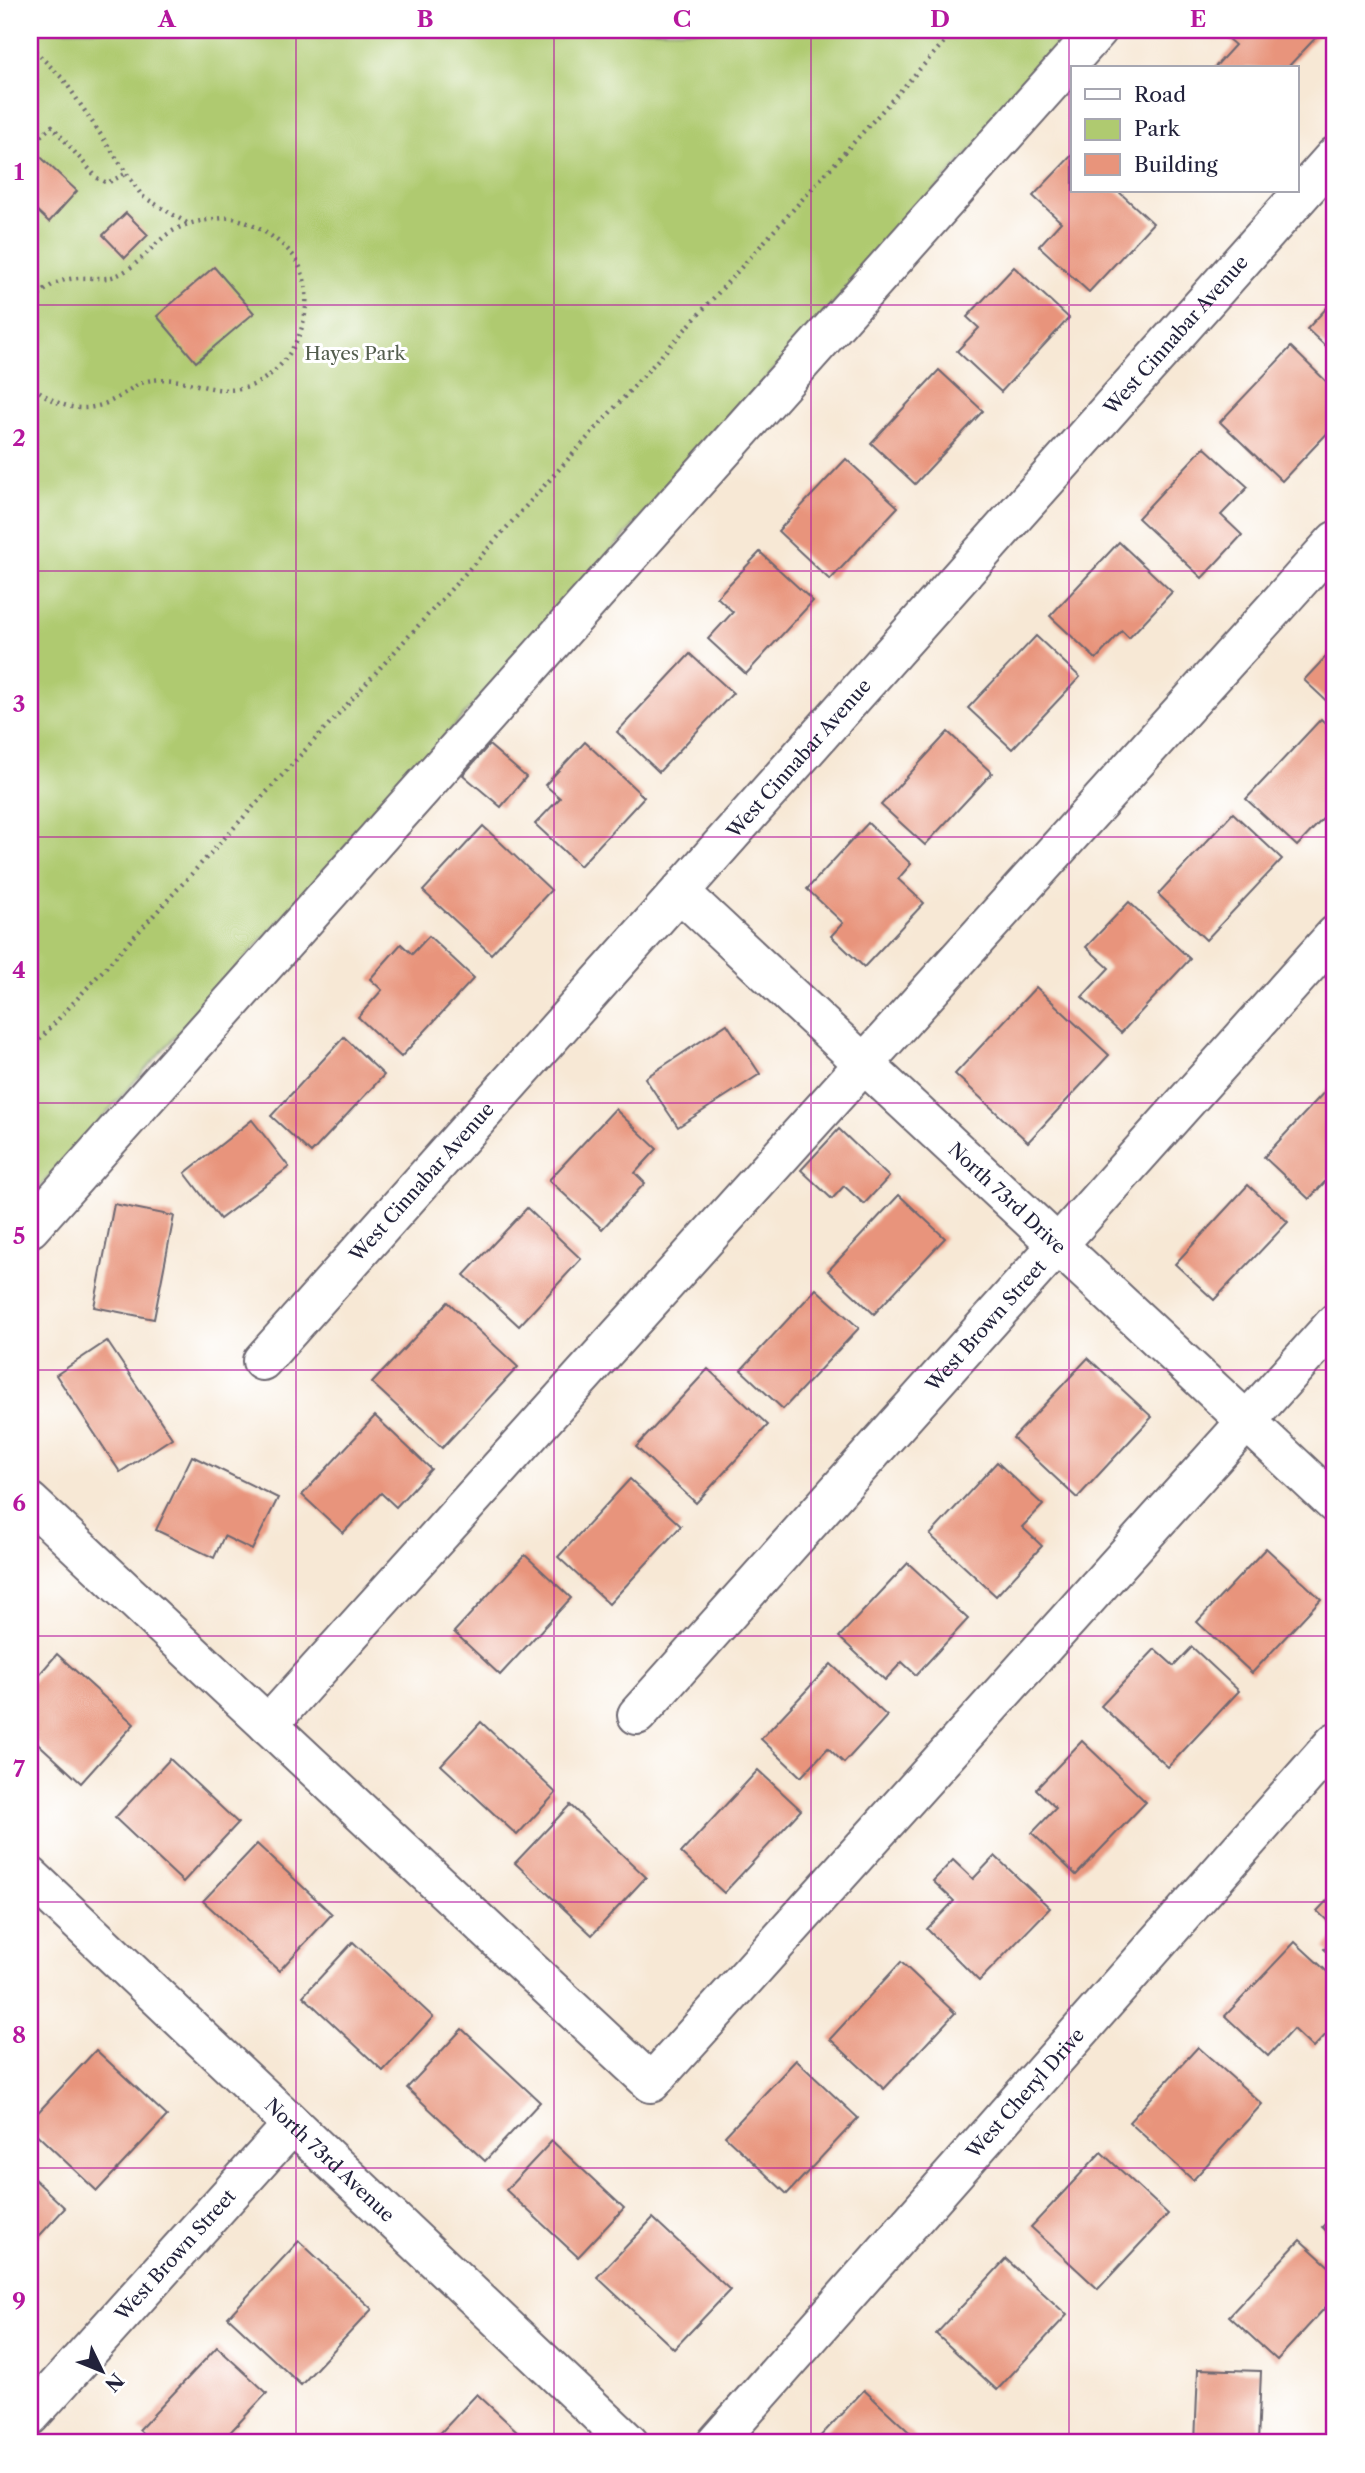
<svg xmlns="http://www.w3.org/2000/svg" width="1365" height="2473" font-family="'Libre Caslon Text',serif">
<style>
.green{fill:#afca70;stroke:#687656;stroke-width:2}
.building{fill:#e8947b}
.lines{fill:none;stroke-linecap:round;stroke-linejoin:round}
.minor-casing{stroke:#6d6771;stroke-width:42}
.path{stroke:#6d6771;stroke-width:4.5;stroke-dasharray:2 5;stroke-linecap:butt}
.minor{stroke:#fff;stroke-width:38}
.grid{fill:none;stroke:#b5179e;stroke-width:2;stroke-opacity:0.55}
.labels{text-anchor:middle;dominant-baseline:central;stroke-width:6;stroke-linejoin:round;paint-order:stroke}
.street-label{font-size:19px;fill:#22223b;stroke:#fff}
.park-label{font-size:19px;fill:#535d4e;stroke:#fff}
.neatline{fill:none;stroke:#b5179e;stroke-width:2.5}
.grid-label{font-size:23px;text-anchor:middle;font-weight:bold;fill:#b5179e}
</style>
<rect width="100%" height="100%" fill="#fff"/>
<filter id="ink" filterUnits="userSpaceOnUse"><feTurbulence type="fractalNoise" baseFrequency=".0143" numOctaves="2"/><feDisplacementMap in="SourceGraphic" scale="14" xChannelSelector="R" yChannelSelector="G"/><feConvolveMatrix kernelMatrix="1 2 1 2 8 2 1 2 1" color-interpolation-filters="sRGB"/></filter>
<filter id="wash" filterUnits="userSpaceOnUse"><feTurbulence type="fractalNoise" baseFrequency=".00686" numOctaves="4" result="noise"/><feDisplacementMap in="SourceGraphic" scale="28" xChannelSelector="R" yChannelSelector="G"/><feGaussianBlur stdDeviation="1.57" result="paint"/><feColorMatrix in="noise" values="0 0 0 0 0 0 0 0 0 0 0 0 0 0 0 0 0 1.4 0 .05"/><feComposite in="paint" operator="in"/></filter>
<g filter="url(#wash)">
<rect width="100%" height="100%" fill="#f7e8d5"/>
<path class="green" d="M30,30H1079L30,1198Z"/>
<g id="blocks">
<g class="building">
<path d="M1218,30H1323L1287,68H1214L1235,45Z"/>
<path d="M30,147L77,191L49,222L30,204Z"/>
<path d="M1073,154V191H1118L1153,223L1089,292L1039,246L1061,222L1033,196Z"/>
<path d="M126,213L148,235L125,258L103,235Z"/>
<path d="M214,267L254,313L196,362L157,316Z"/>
<path d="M1014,267L1069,318L1001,392L957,351L979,328L967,317Z"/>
<path d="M1335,299V355L1307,329Z"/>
<path d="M1291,347L1335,390V425L1282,481L1220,422Z"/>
<path d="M939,370L983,411L915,484L871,443Z"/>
<path d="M1204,447L1248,487L1221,515L1242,535L1202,578L1138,518Z"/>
<path d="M846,459L898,507L830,580L778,531Z"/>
<path d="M1119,542L1172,592L1129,638L1122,631L1096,659L1050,616Z"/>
<path d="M760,552L813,601L746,674L708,639L733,612L717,597Z"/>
<path d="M1036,636L1080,677L1012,749L968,708Z"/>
<path d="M1335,647V709L1304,680Z"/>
<path d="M690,654L733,693L659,772L617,732Z"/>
<path d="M1321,719L1335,733V806L1297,846L1246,799Z"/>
<path d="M948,732L992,773L925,845L881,805Z"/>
<path d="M585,742L644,797L580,866L535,824L560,798L545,785Z"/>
<path d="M489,745L526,777L501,807L463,775Z"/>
<path d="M1233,813L1282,859L1206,940L1158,894Z"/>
<path d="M868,823L911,864L898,879L924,903L864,967L831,936L843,923L807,889Z"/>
<path d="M483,826L551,890L491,954L423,891Z"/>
<path d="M1129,902L1190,959L1121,1033L1082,997L1109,968L1086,947Z"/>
<path d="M429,936L474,978L401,1057L358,1017L382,990L370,979L401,944L412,954Z"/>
<path d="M1036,987L1109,1055L1028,1142L955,1074Z"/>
<path d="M727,1024L760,1074L678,1127L645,1078Z"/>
<path d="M344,1037L384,1075L311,1153L271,1116Z"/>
<path d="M1328,1088L1335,1095V1171L1309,1199L1264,1157Z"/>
<path d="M615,1109L657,1149L635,1173L645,1183L602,1229L549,1180Z"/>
<path d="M252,1120L289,1167L220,1219L185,1173Z"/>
<path d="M839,1129L889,1177L864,1204L844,1186L832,1199L801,1170Z"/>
<path d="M1248,1185L1288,1222L1214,1300L1175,1264Z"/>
<path d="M899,1195L945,1238L874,1314L828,1271Z"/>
<path d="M114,1204L174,1216L154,1319L94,1307Z"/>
<path d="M527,1208L581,1259L519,1326L464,1275Z"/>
<path d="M816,1289L859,1328L783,1409L741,1370Z"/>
<path d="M448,1302L518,1367L442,1448L372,1383Z"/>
<path d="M107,1341L172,1438L120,1472L56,1375Z"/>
<path d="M1088,1358L1152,1417L1077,1498L1013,1438Z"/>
<path d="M708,1369L768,1425L696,1503L636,1447Z"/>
<path d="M375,1416L431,1469L396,1507L381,1493L343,1533L302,1495Z"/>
<path d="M192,1456L278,1498L252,1550L224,1536L214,1558L156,1530Z"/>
<path d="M997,1462L1043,1505L1022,1527L1042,1546L996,1596L930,1535Z"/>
<path d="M630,1479L681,1526L609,1604L558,1557Z"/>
<path d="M1266,1548L1321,1599L1252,1673L1197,1622Z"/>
<path d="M525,1555L571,1598L500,1675L454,1632Z"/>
<path d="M908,1563L968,1619L916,1675L902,1662L885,1680L839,1637Z"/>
<path d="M1192,1647L1239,1691L1168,1767L1101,1706L1155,1649L1174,1666Z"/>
<path d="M57,1654L134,1724L81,1783L30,1736V1685Z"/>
<path d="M831,1664L887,1716L844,1763L828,1748L801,1777L761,1739Z"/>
<path d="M481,1722L556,1793L517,1835L441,1765Z"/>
<path d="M1082,1741L1146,1802L1076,1875L1032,1833L1056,1808L1036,1789Z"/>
<path d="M170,1759L238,1823L183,1882L115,1818Z"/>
<path d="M758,1770L801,1810L724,1893L681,1853Z"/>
<path d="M570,1805L646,1877L592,1935L515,1863Z"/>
<path d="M257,1844L332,1914L279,1971L203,1901Z"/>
<path d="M995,1856L1050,1908L979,1981L927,1929L954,1901L933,1881L953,1860L973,1879Z"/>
<path d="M1335,1892V1928L1317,1911Z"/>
<path d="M1335,1937V1959L1324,1949Z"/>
<path d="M353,1942L433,2017L383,2071L303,1996Z"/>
<path d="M1295,1942L1335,1979V2025L1313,2048L1293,2029L1268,2056L1225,2016Z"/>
<path d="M901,1962L955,2013L884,2089L830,2039Z"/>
<path d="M462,2029L540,2102L485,2161L407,2088Z"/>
<path d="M1198,2047L1262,2104L1193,2180L1129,2122Z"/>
<path d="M96,2050L167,2116L97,2191L30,2128V2121Z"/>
<path d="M796,2060L858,2118L787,2194L725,2136Z"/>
<path d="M552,2141L624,2208L578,2257L506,2190Z"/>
<path d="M1101,2152L1168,2214L1098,2289L1031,2227Z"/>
<path d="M30,2175L65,2208L30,2246Z"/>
<path d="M1335,2214V2239L1322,2227Z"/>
<path d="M653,2218L730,2290L674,2349L597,2277Z"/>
<path d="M1300,2240L1335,2272V2297L1277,2360L1229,2316Z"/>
<path d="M299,2241L372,2309L301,2385L228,2317Z"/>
<path d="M1006,2259L1067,2315L997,2390L936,2334Z"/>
<path d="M217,2347L267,2393L220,2443H154L139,2430Z"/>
<path d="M1198,2369L1261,2371L1258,2443H1195Z"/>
<path d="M864,2390L921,2443H814Z"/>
<path d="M477,2394L530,2443H431Z"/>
</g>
</g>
</g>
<g filter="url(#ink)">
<use href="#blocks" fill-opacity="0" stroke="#6d6771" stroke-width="2"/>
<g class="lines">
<g class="minor-casing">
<g id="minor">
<path id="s1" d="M680,892L1335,1504"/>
<path d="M30,1228L1098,30"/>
<path id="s2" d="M262,1361L1335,156"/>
<path d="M30,1502L651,2083L1335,1323"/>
<path id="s3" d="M637,1715L1335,935"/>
<path d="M268,1725L1335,541"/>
<path id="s4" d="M30,1876L629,2443"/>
<path id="s5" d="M30,2416L292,2125"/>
<path id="s6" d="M716,2443L1335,1742"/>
</g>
</g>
<g class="path">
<path d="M30,46L64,80L142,196L187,223"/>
<path d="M30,145L52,126L97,178L107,183L127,173"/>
<path d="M30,306C50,281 63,277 94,278C101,278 108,279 115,276C136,268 147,251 164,237C181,223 202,220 224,218C235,216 248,223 258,228C272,236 291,249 298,263C320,306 296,366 253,385C219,400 187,375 153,380C141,381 131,389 120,396C86,417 59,409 30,384"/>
<path d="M30,1050L353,698L955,30"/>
</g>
<use href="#minor" class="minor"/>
</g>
</g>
<path class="grid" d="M296,30V2443M554,30V2443M811,30V2443M1069,30V2443M30,305H1335M30,571H1335M30,837H1335M30,1103H1335M30,1370H1335M30,1636H1335M30,1902H1335M30,2168H1335"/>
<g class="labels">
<g class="street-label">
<text stroke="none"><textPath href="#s2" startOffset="1374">West Cinnabar Avenue</textPath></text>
<text stroke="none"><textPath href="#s2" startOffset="807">West Cinnabar Avenue</textPath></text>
<text stroke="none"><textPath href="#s2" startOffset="240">West Cinnabar Avenue</textPath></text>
<text stroke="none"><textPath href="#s1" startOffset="448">North 73rd Drive</textPath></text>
<text stroke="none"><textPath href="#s3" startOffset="523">West Brown Street</textPath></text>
<text stroke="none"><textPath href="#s6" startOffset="467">West Cheryl Drive</textPath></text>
<text stroke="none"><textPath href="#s4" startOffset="413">North 73rd Avenue</textPath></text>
<text stroke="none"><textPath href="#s5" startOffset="217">West Brown Street</textPath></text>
</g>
<g class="park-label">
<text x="355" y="353">Hayes Park</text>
</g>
</g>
<rect width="1365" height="2473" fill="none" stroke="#fff" stroke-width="77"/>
<rect x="1071" y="66" width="228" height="126" fill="#ffffff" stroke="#a7a7b1" stroke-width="2"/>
<rect x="1085" y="89" width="35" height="10" fill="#ffffff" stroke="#a7a7b1" stroke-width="2"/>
<text x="1134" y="102" font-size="21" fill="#22223b">Road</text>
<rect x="1085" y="119" width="35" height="21" fill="#afca70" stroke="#a7a7b1" stroke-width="2"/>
<text x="1134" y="136" font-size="21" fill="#22223b">Park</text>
<rect x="1085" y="154" width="35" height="21" fill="#e8947b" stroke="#a7a7b1" stroke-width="2"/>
<text x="1134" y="172" font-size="21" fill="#22223b">Building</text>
<g transform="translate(102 2371) rotate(133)" stroke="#ffffff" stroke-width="5" paint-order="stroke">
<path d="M0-5L12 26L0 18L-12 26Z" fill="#22223b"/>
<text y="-10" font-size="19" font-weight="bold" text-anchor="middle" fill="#22223b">N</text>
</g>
<rect x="38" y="38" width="1288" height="2396" class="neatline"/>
<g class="grid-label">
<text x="167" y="27">A</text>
<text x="425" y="27">B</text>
<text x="682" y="27">C</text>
<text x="940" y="27">D</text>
<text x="1198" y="27">E</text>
<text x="19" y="180">1</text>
<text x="19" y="446">2</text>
<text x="19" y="712">3</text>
<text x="19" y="978">4</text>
<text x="19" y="1244">5</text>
<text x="19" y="1511">6</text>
<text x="19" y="1777">7</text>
<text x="19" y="2043">8</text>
<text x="19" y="2309">9</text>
</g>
</svg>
